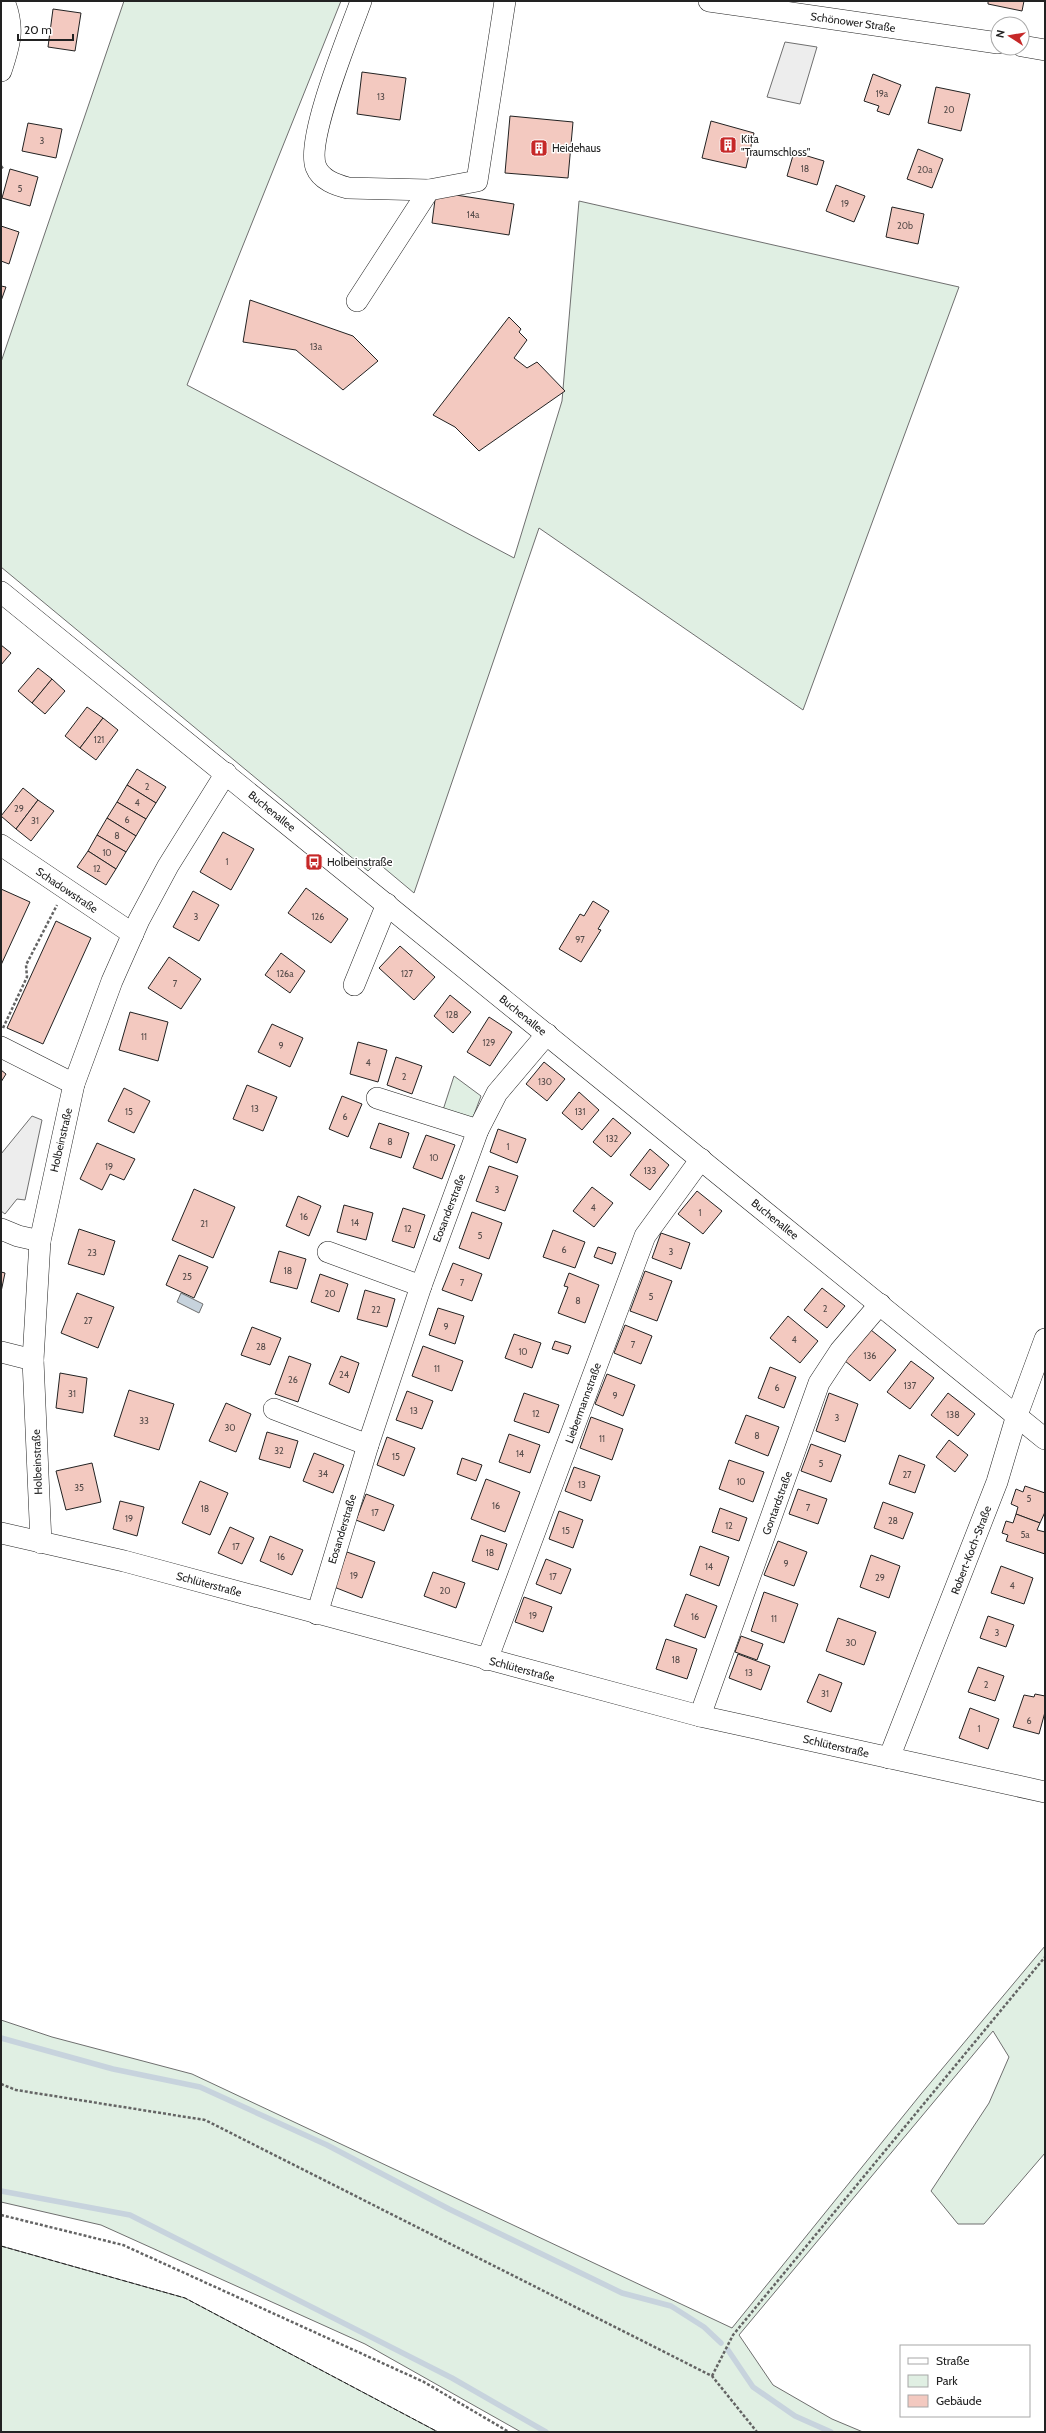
<svg xmlns="http://www.w3.org/2000/svg" width="1046" height="2433" font-family="Cabin,sans-serif">
<style>
.green{fill:#e0efe3;stroke:#6f6f6f}
.parking{fill:#ededed;stroke:#6f6f6f}
.water{fill:#c7d3dd;stroke:#6f6f6f}
.lines{fill:none;stroke-linecap:round;stroke-linejoin:round}
.stream{stroke:#c7d3dd;stroke-width:5.5}
.building{fill:#f3c9c0;stroke:#222}
.minor-casing{stroke:#222;stroke-width:22}
.path{stroke:#646464;stroke-width:2.5;stroke-dasharray:3 2;stroke-linecap:butt}
.minor{stroke:#fff;stroke-width:21}
.fence{stroke:#222;stroke-width:1;stroke-dasharray:5 2;stroke-linecap:butt}
.labels{text-anchor:middle;dominant-baseline:central;stroke-width:3;stroke-linejoin:round;paint-order:stroke}
.number-label{font-size:9px;fill:#564c4a}
.street-label{font-size:11px;fill:#222;stroke:#fff}
.poi-label{font-size:11px;fill:#222;stroke:#fff;text-anchor:start}
</style>
<rect width="100%" height="100%" fill="#fff"/>
<g class="green">
<path d="M124,1H341L187,385L514,558L562,401L579,201L959,287L803,710L539,528L414,893L377,862L368,871L1,567V362Z"/>
<path d="M454,1076L481,1096L472,1120L443,1110Z"/>
<path d="M1045,1946V2153L984,2224H958L931,2191L989,2103L1009,2057L993,2031L739,2335L773,2385L832,2419L863,2432H521L365,2344L101,2225L1,2202V2020L52,2037L192,2074L732,2328L921,2094Z"/>
<path d="M1,2246L185,2298L438,2432H1Z"/>
</g>
<g class="parking">
<path d="M785,42L817,47L800,104L767,97Z"/>
<path d="M32,1116L42,1120L25,1200L17,1199L5,1214L1,1211V1154Z"/>
</g>
<path class="water" d="M181,1293L203,1304L199,1313L177,1302Z"/>
<g class="lines">
<g class="stream">
<path d="M1,2038L113,2069L200,2087L327,2145L449,2209L622,2293L671,2306L704,2327L721,2343"/>
<path d="M1,2191L130,2215L452,2378L546,2432"/>
<path d="M728,2350L753,2387L795,2416L831,2432"/>
</g>
</g>
<g class="building">
<path d="M988,1H1024L1022,11L988,4Z"/>
<path d="M53,9L81,13L75,51L48,47Z"/>
<path d="M362,72L406,78L400,120L357,114Z"/>
<path d="M873,74L901,85L889,115L877,111L879,106L864,101Z"/>
<path d="M936,87L970,94L961,131L928,123Z"/>
<path d="M510,116L573,122L568,178L505,173Z"/>
<path d="M711,121L754,133L746,168L702,158Z"/>
<path d="M28,123L62,129L56,158L22,151Z"/>
<path d="M918,149L943,159L932,188L907,179Z"/>
<path d="M794,152L824,161L817,185L787,176Z"/>
<path d="M10,169L38,177L30,206L2,198Z"/>
<path d="M836,185L865,196L854,222L826,211Z"/>
<path d="M436,192L514,204L509,235L432,223Z"/>
<path d="M892,207L924,214L918,244L886,237Z"/>
<path d="M1,226L19,232L9,264L1,261Z"/>
<path d="M1,286L6,287L1,301Z"/>
<path d="M250,300L353,336L378,361L343,390L296,350L243,342Z"/>
<path d="M509,317L521,329L519,332L527,340L514,358L527,368L537,362L565,391L479,451L455,427L433,415Z"/>
<path d="M1,645L11,653L1,665Z"/>
<path d="M38,668L52,679L32,703L18,691Z"/>
<path d="M52,679L65,691L45,714L32,703Z"/>
<path d="M87,707L103,718L80,748L65,736Z"/>
<path d="M103,718L118,730L96,760L80,748Z"/>
<path d="M137,769L166,787L156,803L127,785Z"/>
<path d="M127,785L156,803L146,819L117,802Z"/>
<path d="M23,788L38,800L16,829L1,816Z"/>
<path d="M38,800L54,811L31,841L16,829Z"/>
<path d="M117,802L146,819L136,836L107,818Z"/>
<path d="M107,818L136,836L126,852L97,835Z"/>
<path d="M223,832L254,849L231,890L200,872Z"/>
<path d="M97,835L126,852L116,869L88,851Z"/>
<path d="M88,851L116,869L106,885L77,867Z"/>
<path d="M306,888L348,919L331,943L288,913Z"/>
<path d="M1,889L30,902L1,965Z"/>
<path d="M193,891L219,905L199,941L173,927Z"/>
<path d="M593,901L609,911L598,929L601,930L581,962L559,949L580,914L584,916Z"/>
<path d="M56,921L91,938L43,1044L7,1028Z"/>
<path d="M400,946L435,977L414,1000L379,968Z"/>
<path d="M281,953L305,971L290,993L265,975Z"/>
<path d="M169,957L201,979L181,1009L148,988Z"/>
<path d="M450,995L471,1012L453,1033L434,1016Z"/>
<path d="M130,1012L168,1022L158,1061L119,1050Z"/>
<path d="M489,1017L512,1032L490,1066L467,1052Z"/>
<path d="M272,1024L303,1038L290,1067L258,1052Z"/>
<path d="M358,1042L387,1050L378,1082L350,1074Z"/>
<path d="M396,1057L422,1066L412,1094L387,1085Z"/>
<path d="M544,1062L565,1079L547,1101L526,1084Z"/>
<path d="M1,1070L6,1074L1,1082Z"/>
<path d="M247,1085L277,1097L263,1131L233,1119Z"/>
<path d="M124,1088L150,1101L134,1133L108,1121Z"/>
<path d="M579,1092L599,1110L582,1130L562,1113Z"/>
<path d="M342,1096L362,1104L348,1137L329,1129Z"/>
<path d="M613,1118L631,1133L611,1157L593,1142Z"/>
<path d="M379,1123L409,1133L401,1158L370,1148Z"/>
<path d="M498,1129L526,1139L517,1163L490,1152Z"/>
<path d="M426,1135L455,1145L442,1179L413,1168Z"/>
<path d="M97,1143L135,1159L124,1180L110,1174L102,1190L80,1179Z"/>
<path d="M650,1149L669,1165L650,1190L630,1175Z"/>
<path d="M489,1166L518,1176L505,1211L476,1201Z"/>
<path d="M592,1187L613,1203L594,1227L573,1211Z"/>
<path d="M194,1189L235,1207L213,1258L172,1240Z"/>
<path d="M697,1191L722,1211L703,1234L678,1214Z"/>
<path d="M298,1196L321,1206L309,1236L286,1226Z"/>
<path d="M344,1205L373,1213L366,1240L337,1232Z"/>
<path d="M403,1208L425,1215L414,1248L392,1241Z"/>
<path d="M472,1212L502,1223L489,1259L459,1248Z"/>
<path d="M79,1229L115,1241L104,1275L68,1264Z"/>
<path d="M553,1230L585,1242L575,1268L543,1257Z"/>
<path d="M661,1233L690,1243L681,1269L652,1258Z"/>
<path d="M598,1247L616,1253L612,1264L594,1257Z"/>
<path d="M279,1251L306,1259L297,1289L270,1282Z"/>
<path d="M179,1255L208,1267L194,1298L166,1285Z"/>
<path d="M453,1263L482,1274L472,1301L442,1290Z"/>
<path d="M645,1271L672,1281L657,1321L630,1311Z"/>
<path d="M1,1272L5,1273L1,1292Z"/>
<path d="M569,1273L599,1285L585,1323L558,1313L568,1287L564,1286Z"/>
<path d="M320,1274L348,1284L339,1312L311,1302Z"/>
<path d="M822,1288L845,1306L827,1328L804,1310Z"/>
<path d="M365,1290L395,1299L387,1327L357,1319Z"/>
<path d="M77,1293L114,1307L98,1348L61,1333Z"/>
<path d="M438,1308L464,1316L455,1344L429,1335Z"/>
<path d="M788,1316L818,1341L800,1363L770,1338Z"/>
<path d="M625,1325L652,1336L641,1364L614,1353Z"/>
<path d="M252,1327L281,1338L270,1365L241,1355Z"/>
<path d="M871,1330L896,1350L870,1381L845,1361Z"/>
<path d="M514,1334L541,1343L532,1368L505,1358Z"/>
<path d="M555,1341L571,1346L568,1354L552,1349Z"/>
<path d="M423,1346L463,1361L452,1391L412,1376Z"/>
<path d="M289,1356L311,1364L298,1402L275,1394Z"/>
<path d="M341,1356L359,1363L349,1393L329,1384Z"/>
<path d="M911,1361L934,1378L910,1409L887,1392Z"/>
<path d="M770,1367L796,1377L784,1408L758,1398Z"/>
<path d="M60,1373L87,1378L83,1413L56,1408Z"/>
<path d="M607,1374L635,1385L623,1416L595,1404Z"/>
<path d="M129,1390L174,1404L159,1450L114,1436Z"/>
<path d="M407,1391L433,1401L422,1429L396,1420Z"/>
<path d="M524,1393L559,1405L549,1433L514,1421Z"/>
<path d="M829,1393L858,1404L845,1442L816,1431Z"/>
<path d="M948,1393L975,1414L958,1436L931,1415Z"/>
<path d="M226,1403L251,1414L236,1452L209,1441Z"/>
<path d="M746,1415L779,1427L768,1456L735,1443Z"/>
<path d="M591,1417L623,1429L612,1460L580,1448Z"/>
<path d="M267,1432L298,1441L290,1468L259,1459Z"/>
<path d="M509,1434L540,1445L530,1473L499,1462Z"/>
<path d="M387,1437L415,1448L404,1476L377,1465Z"/>
<path d="M949,1440L968,1455L955,1472L936,1457Z"/>
<path d="M811,1444L841,1455L831,1482L801,1471Z"/>
<path d="M314,1453L344,1465L333,1493L303,1481Z"/>
<path d="M899,1455L925,1465L915,1493L889,1484Z"/>
<path d="M462,1458L482,1465L476,1481L457,1474Z"/>
<path d="M729,1460L764,1472L753,1502L719,1489Z"/>
<path d="M92,1463L101,1502L66,1510L56,1471Z"/>
<path d="M574,1467L600,1476L591,1501L565,1491Z"/>
<path d="M486,1479L520,1492L505,1532L471,1519Z"/>
<path d="M200,1481L228,1493L210,1535L182,1523Z"/>
<path d="M1025,1486L1045,1493V1512L1040,1523L1016,1514L1018,1507L1011,1504L1016,1489L1023,1492Z"/>
<path d="M798,1489L827,1499L818,1524L789,1514Z"/>
<path d="M366,1494L394,1505L384,1531L356,1520Z"/>
<path d="M120,1501L144,1507L137,1536L113,1529Z"/>
<path d="M883,1502L913,1513L903,1539L874,1528Z"/>
<path d="M720,1508L747,1518L739,1541L712,1532Z"/>
<path d="M559,1511L583,1520L573,1548L549,1539Z"/>
<path d="M1016,1514L1040,1523L1037,1530L1045,1532V1554L1006,1541L1008,1535L1002,1533L1006,1521L1013,1523Z"/>
<path d="M230,1527L254,1538L242,1564L218,1553Z"/>
<path d="M481,1535L507,1544L498,1570L472,1561Z"/>
<path d="M270,1536L303,1550L292,1575L260,1561Z"/>
<path d="M778,1541L807,1552L794,1586L764,1575Z"/>
<path d="M700,1546L729,1557L719,1586L690,1575Z"/>
<path d="M347,1552L375,1562L362,1598L334,1587Z"/>
<path d="M871,1555L900,1566L889,1598L860,1587Z"/>
<path d="M546,1559L571,1569L561,1594L536,1584Z"/>
<path d="M1001,1566L1033,1578L1024,1604L991,1593Z"/>
<path d="M433,1572L465,1583L456,1608L424,1596Z"/>
<path d="M764,1592L798,1604L784,1643L751,1631Z"/>
<path d="M686,1594L717,1606L705,1638L674,1626Z"/>
<path d="M524,1597L552,1607L543,1632L515,1622Z"/>
<path d="M988,1616L1014,1625L1006,1647L980,1638Z"/>
<path d="M838,1618L876,1632L864,1665L826,1651Z"/>
<path d="M741,1636L763,1644L757,1660L735,1652Z"/>
<path d="M666,1639L697,1649L687,1679L656,1669Z"/>
<path d="M738,1654L770,1666L761,1690L729,1678Z"/>
<path d="M978,1667L1004,1676L995,1701L968,1692Z"/>
<path d="M819,1674L842,1683L831,1712L807,1702Z"/>
<path d="M1035,1694L1045,1696V1712L1039,1734L1013,1727L1024,1695L1034,1697Z"/>
<path d="M970,1708L999,1719L988,1749L959,1738Z"/>
</g>
<g class="lines">
<g class="minor-casing">
<g id="minor">
<path d="M361,1C350,32 305,140 316,167C321,180 336,185 348,188L429,190"/>
<path d="M709,1L998,43"/>
<path d="M1,3L4,1C15,28 10,44 1,71"/>
<path d="M1022,46L1045,50"/>
<path d="M357,301L429,190L477,181L505,1"/>
<path d="M1,592L1045,1439"/>
<path d="M1,845L133,934"/>
<path d="M354,985L387,904"/>
<path d="M1,1047L74,1084"/>
<path d="M377,1098L478,1130"/>
<path d="M1,1229L18,1236L40,1241"/>
<path d="M328,1252L421,1286"/>
<path d="M1,1352L33,1360"/>
<path d="M274,1409L368,1445"/>
<path d="M1,1533L124,1561L700,1716L1045,1792"/>
<path d="M41,1543L33,1360L40,1241L74,1084L112,981L139,920L168,866L226,773"/>
<path d="M317,1614L368,1445L421,1286L478,1130L497,1093L547,1034"/>
<path d="M487,1660L645,1236L701,1159"/>
<path d="M700,1716L819,1383L840,1351L880,1304"/>
<path d="M889,1758L997,1482L1017,1415L1045,1339"/>
</g>
</g>
<g class="path">
<path d="M1,166L4,170"/>
<path d="M3,1028L27,977L26,965L57,905"/>
<path d="M1,2084L16,2090L205,2120L712,2376L757,2432"/>
<path d="M1,2215L123,2245L424,2382L509,2432"/>
<path d="M712,2376L733,2335L1045,1957"/>
</g>
<use href="#minor" class="minor"/>
<path class="fence" d="M1,2246L185,2298L438,2432"/>
</g>
<defs>
<g id="building-square" transform="scale(0.9)"><rect x="-9" y="-9" width="18" height="18" rx="4" fill="#c62828" stroke="#fff"/><path d="M-4-6H4V6H1V3H-1V6H-4ZM-2.5-4.3h1.7v1.8h-1.7ZM.8-4.3h1.7v1.8H.8ZM-2.5-1h1.7V.8h-1.7ZM.8-1h1.7V.8H.8Z" fill="#fff"/></g>
<g id="bus-square" transform="scale(0.9)"><rect x="-9" y="-9" width="18" height="18" rx="4" fill="#c62828" stroke="#fff"/><path d="M-5-6H5V4H4V6H2V4H-2V6H-4V4H-5ZM-3.5-4V0h7V-4ZM-3.5 1.2v1.5H-2V1.2ZM2 1.2v1.5H3.5V1.2Z" fill="#fff"/></g>
</defs>
<g fill-rule="evenodd">
<use href="#building-square" x="728" y="145"/>
<use href="#building-square" x="539" y="148"/>
<use href="#bus-square" x="314" y="862"/>
</g>
<g class="labels">
<g class="number-label">
<text x="882" y="93">19a</text>
<text x="381" y="96">13</text>
<text x="949" y="109">20</text>
<text x="42" y="140">3</text>
<text x="805" y="168">18</text>
<text x="925" y="169">20a</text>
<text x="20" y="188">5</text>
<text x="845" y="203">19</text>
<text x="473" y="214">14a</text>
<text x="905" y="225">20b</text>
<text x="316" y="346">13a</text>
<text x="99" y="739">121</text>
<text x="147" y="786">2</text>
<text x="137" y="802">4</text>
<text x="19" y="808">29</text>
<text x="127" y="819">6</text>
<text x="35" y="820">31</text>
<text x="117" y="835">8</text>
<text x="107" y="852">10</text>
<text x="227" y="861">1</text>
<text x="97" y="868">12</text>
<text x="196" y="916">3</text>
<text x="318" y="916">126</text>
<text x="580" y="939">97</text>
<text x="285" y="973">126a</text>
<text x="407" y="973">127</text>
<text x="175" y="983">7</text>
<text x="452" y="1014">128</text>
<text x="144" y="1036">11</text>
<text x="489" y="1042">129</text>
<text x="281" y="1045">9</text>
<text x="368" y="1062">4</text>
<text x="404" y="1076">2</text>
<text x="545" y="1081">130</text>
<text x="255" y="1108">13</text>
<text x="129" y="1111">15</text>
<text x="580" y="1111">131</text>
<text x="345" y="1116">6</text>
<text x="612" y="1138">132</text>
<text x="390" y="1141">8</text>
<text x="508" y="1146">1</text>
<text x="434" y="1157">10</text>
<text x="109" y="1166">19</text>
<text x="650" y="1170">133</text>
<text x="497" y="1189">3</text>
<text x="593" y="1207">4</text>
<text x="700" y="1212">1</text>
<text x="304" y="1216">16</text>
<text x="355" y="1222">14</text>
<text x="204" y="1223">21</text>
<text x="408" y="1228">12</text>
<text x="480" y="1235">5</text>
<text x="564" y="1249">6</text>
<text x="671" y="1251">3</text>
<text x="92" y="1252">23</text>
<text x="288" y="1270">18</text>
<text x="187" y="1276">25</text>
<text x="462" y="1282">7</text>
<text x="330" y="1293">20</text>
<text x="651" y="1296">5</text>
<text x="578" y="1300">8</text>
<text x="825" y="1308">2</text>
<text x="376" y="1309">22</text>
<text x="88" y="1320">27</text>
<text x="446" y="1326">9</text>
<text x="794" y="1339">4</text>
<text x="633" y="1344">7</text>
<text x="261" y="1346">28</text>
<text x="523" y="1351">10</text>
<text x="870" y="1355">136</text>
<text x="437" y="1368">11</text>
<text x="344" y="1374">24</text>
<text x="293" y="1379">26</text>
<text x="910" y="1385">137</text>
<text x="777" y="1387">6</text>
<text x="72" y="1393">31</text>
<text x="615" y="1395">9</text>
<text x="414" y="1410">13</text>
<text x="536" y="1413">12</text>
<text x="953" y="1414">138</text>
<text x="837" y="1417">3</text>
<text x="144" y="1420">33</text>
<text x="230" y="1427">30</text>
<text x="757" y="1435">8</text>
<text x="602" y="1438">11</text>
<text x="279" y="1450">32</text>
<text x="520" y="1453">14</text>
<text x="396" y="1456">15</text>
<text x="821" y="1463">5</text>
<text x="323" y="1473">34</text>
<text x="907" y="1474">27</text>
<text x="741" y="1481">10</text>
<text x="582" y="1484">13</text>
<text x="79" y="1487">35</text>
<text x="1029" y="1498">5</text>
<text x="496" y="1505">16</text>
<text x="808" y="1507">7</text>
<text x="205" y="1508">18</text>
<text x="375" y="1512">17</text>
<text x="129" y="1518">19</text>
<text x="893" y="1520">28</text>
<text x="729" y="1525">12</text>
<text x="566" y="1530">15</text>
<text x="1025" y="1534">5a</text>
<text x="236" y="1546">17</text>
<text x="490" y="1552">18</text>
<text x="281" y="1556">16</text>
<text x="786" y="1563">9</text>
<text x="709" y="1566">14</text>
<text x="354" y="1575">19</text>
<text x="553" y="1576">17</text>
<text x="880" y="1577">29</text>
<text x="1012" y="1585">4</text>
<text x="445" y="1590">20</text>
<text x="533" y="1615">19</text>
<text x="695" y="1616">16</text>
<text x="774" y="1618">11</text>
<text x="997" y="1632">3</text>
<text x="851" y="1642">30</text>
<text x="676" y="1659">18</text>
<text x="749" y="1672">13</text>
<text x="986" y="1684">2</text>
<text x="825" y="1693">31</text>
<text x="1029" y="1720">6</text>
<text x="979" y="1728">1</text>
</g>
<g class="street-label">
<text transform="translate(853 22) rotate(8)">Schönower Straße</text>
<text transform="translate(272 811) rotate(39)">Buchenallee</text>
<text transform="translate(67 890) rotate(34)">Schadowstraße</text>
<text transform="translate(523 1015) rotate(39)">Buchenallee</text>
<text transform="translate(61 1140) rotate(-77)">Holbeinstraße</text>
<text transform="translate(449 1208) rotate(-69)">Eosanderstraße</text>
<text transform="translate(775 1219) rotate(39)">Buchenallee</text>
<text transform="translate(583 1403) rotate(-70)">Liebermannstraße</text>
<text transform="translate(37 1462) rotate(-92)">Holbeinstraße</text>
<text transform="translate(777 1503) rotate(-70)">Gontardstraße</text>
<text transform="translate(342 1529) rotate(-73)">Eosanderstraße</text>
<text transform="translate(971 1550) rotate(-69)">Robert-Koch-Straße</text>
<text transform="translate(209 1584) rotate(15)">Schlüterstraße</text>
<text transform="translate(522 1669) rotate(15)">Schlüterstraße</text>
<text transform="translate(836 1746) rotate(13)">Schlüterstraße</text>
</g>
<g class="poi-label">
<text x="741" y="139">Kita<tspan x="741" dy="13">"Traumschloss"</tspan></text>
<text x="552" y="148">Heidehaus</text>
<text x="327" y="862">Holbeinstraße</text>
</g>
</g>
<rect width="1046" height="2433" fill="none" stroke="#222222" stroke-width="4"/>
<rect x="900" y="2345" width="130" height="72" fill="#ffffff" stroke="#a7a7a7"/>
<rect x="908" y="2358" width="20" height="6" fill="#ffffff" stroke="#a7a7a7"/>
<text x="936" y="2365" font-size="12" fill="#222222">Straße</text>
<rect x="908" y="2375" width="20" height="12" fill="#e0efe3" stroke="#a7a7a7"/>
<text x="936" y="2385" font-size="12" fill="#222222">Park</text>
<rect x="908" y="2395" width="20" height="12" fill="#f3c9c0" stroke="#a7a7a7"/>
<text x="936" y="2405" font-size="12" fill="#222222">Gebäude</text>
<g transform="translate(1010 36) rotate(282)"><circle r="19" fill="#ffffff" stroke="#a7a7a7"/>
<path d="M0-3L7 15L0 10L-7 15Z" fill="#c62828"/>
<text y="-6" font-size="11" font-weight="bold" text-anchor="middle" fill="#222222">N</text>
</g>
<path d="M18 34v6h55v-6" fill="none" stroke="#222222" stroke-width="2"/>
<text x="24" y="34" font-size="12" fill="#222222" stroke="#ffffff" stroke-width="3" paint-order="stroke">20 m</text>
</svg>
